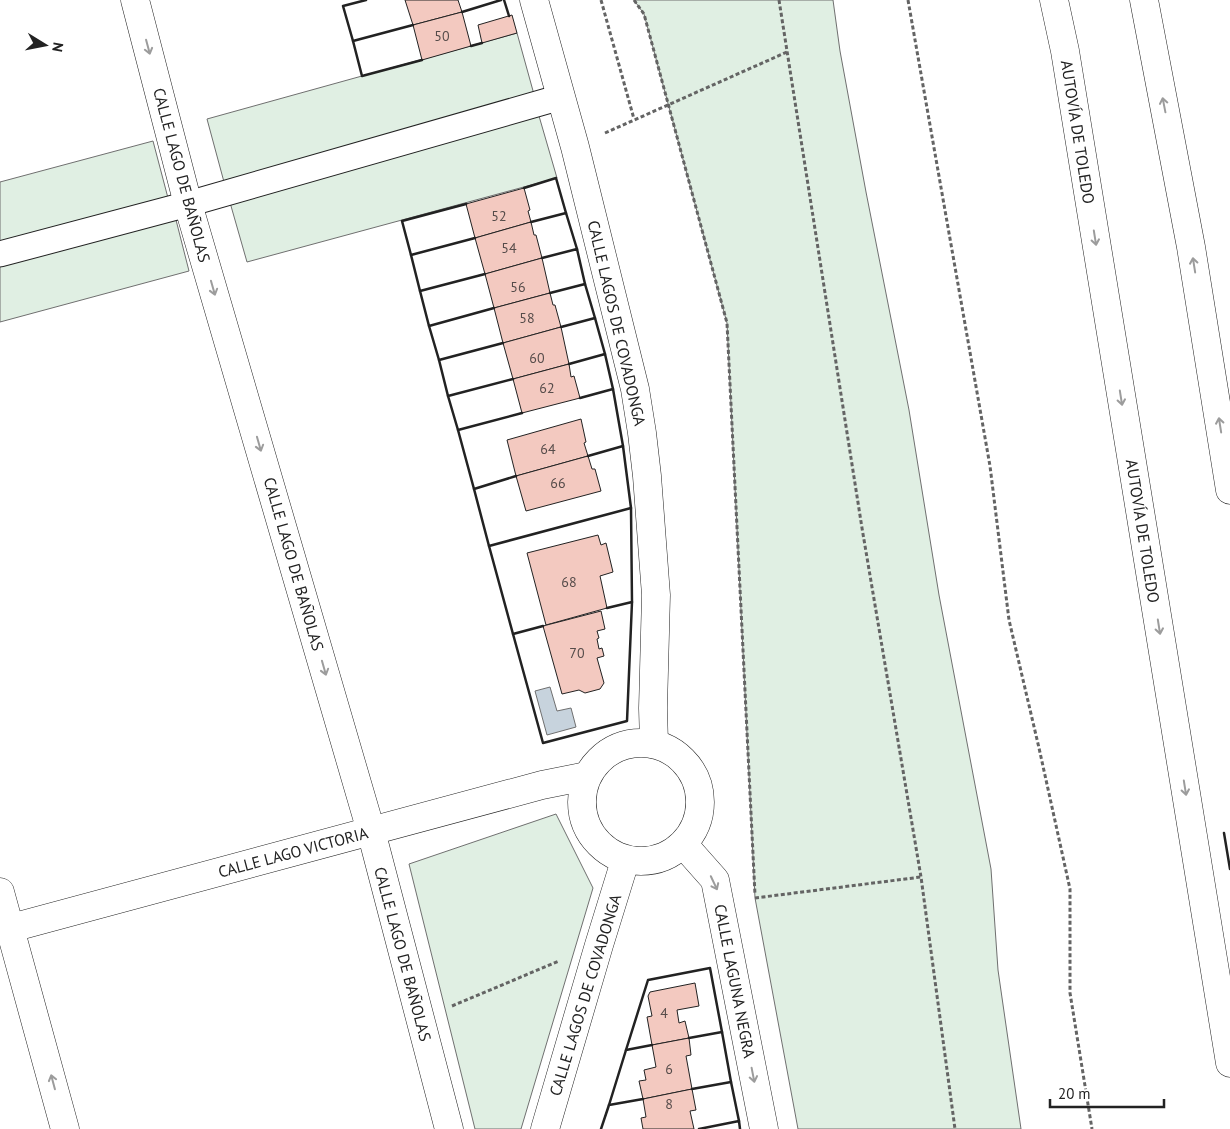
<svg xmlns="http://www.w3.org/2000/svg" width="1230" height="1129" font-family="'PT Sans',sans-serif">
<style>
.green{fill:#e0efe3;stroke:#6f6f6f}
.water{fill:#c7d3dd;stroke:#6f6f6f}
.building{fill:#f3c9c0;stroke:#222}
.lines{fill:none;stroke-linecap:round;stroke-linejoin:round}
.pedestrian-casing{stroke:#222;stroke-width:27}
.minor-casing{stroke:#222;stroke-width:29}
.motorway-casing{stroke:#222;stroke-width:29}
.path{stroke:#646464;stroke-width:3;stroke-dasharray:4 2.5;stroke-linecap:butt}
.pedestrian{stroke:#fff;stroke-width:25}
.minor{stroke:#fff;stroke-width:28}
.motorway{stroke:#fff;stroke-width:28}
.wall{stroke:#222;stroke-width:2.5}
.oneway{stroke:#9c9c9c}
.labels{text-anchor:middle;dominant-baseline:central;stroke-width:4;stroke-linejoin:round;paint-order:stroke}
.number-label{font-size:14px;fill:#564c4a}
.street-label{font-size:16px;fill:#222;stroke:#fff}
</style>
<rect width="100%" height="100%" fill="#fff"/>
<g class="green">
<path d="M634,0H833L840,51L866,192L909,410L939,595L991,869L998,970L1021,1129H798L755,898L727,323L644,14Z"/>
<path d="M517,33L535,98L224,182L207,119Z"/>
<path d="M539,116L557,178L247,262L229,199Z"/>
<path d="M153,141L168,198L0,244V182Z"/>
<path d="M175,216L189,271L0,322V264Z"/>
<path d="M556,814L593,888L521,1129H475L409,864Z"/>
</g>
<path class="water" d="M550,687L557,711L571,708L576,727L547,735L535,691Z"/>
<g class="building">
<path d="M405,0H458L462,12L413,25Z"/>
<path d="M462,12L471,46L422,60L413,25Z"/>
<path d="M512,15L517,33L482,43L478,25Z"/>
<path d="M524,188L530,210L528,211L531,222L475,238L466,204Z"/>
<path d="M531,222L534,235H536L542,258L485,274L475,238Z"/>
<path d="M542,258L550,293L494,308L485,274Z"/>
<path d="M550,293L553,305H555L561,327L503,343L494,308Z"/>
<path d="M561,327L569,364L513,379L503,343Z"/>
<path d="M569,364L571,377L574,376L580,398L522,413L513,379Z"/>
<path d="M581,419L586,442L584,443L588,456L516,476L507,440Z"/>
<path d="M588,456L592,469H595L601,491L526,511L516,476Z"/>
<path d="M598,535L601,545L606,543L613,572L600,576L607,608L546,625L527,553Z"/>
<path d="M601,611L605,629L597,631L599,638L597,639L599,649L602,648L604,656L597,658L604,683L600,689L585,693L579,690L562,694L543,626Z"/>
<path d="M695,983L699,1006L677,1010L679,1023L685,1021L689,1038L652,1045L647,1017L652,1016L648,996L650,992Z"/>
<path d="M689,1038L691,1055L686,1056L692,1089L643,1099L639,1081L646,1080L644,1070L656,1067L652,1045Z"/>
<path d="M692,1089L696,1110L690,1111L694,1129H643L641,1118L646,1117L643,1099Z"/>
</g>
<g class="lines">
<g class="pedestrian-casing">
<path id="pedestrian" d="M0,254L188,204L561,97"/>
</g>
<g class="minor-casing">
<g id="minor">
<path d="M135,0L188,204L371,831L449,1129"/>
<path d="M534,0L575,147L635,389L642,433L647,476L656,595L653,708L654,744"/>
<circle cx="641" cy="802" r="59"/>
<path d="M684,845L715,880L764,1129"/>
<path d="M0,892L65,1129"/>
<path d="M0,931L542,785L587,776"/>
<path d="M545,1129L599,945L625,861"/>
</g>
</g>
<g class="motorway-casing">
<g id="motorway">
<path d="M1054,0L1065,51L1230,1063"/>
<path d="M1144,0L1191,247L1230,490"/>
</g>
</g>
<g class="path">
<path d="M601,0L634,119"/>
<path d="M634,0L644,14L727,323L755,895"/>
<path d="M779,0L862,528L921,877L955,1129"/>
<path d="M908,0L990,466L1009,620L1039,748L1070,889V993L1092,1129"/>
<path d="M605,133L787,52"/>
<path d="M755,898L921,877"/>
<path d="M452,1006L559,961"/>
</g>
<use href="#pedestrian" class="pedestrian"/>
<use href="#minor" class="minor"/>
<use href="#motorway" class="motorway"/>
<g class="wall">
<path d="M504,0L509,16"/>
<path d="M462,12L501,0"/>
<path d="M413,25L353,41L362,76L422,60"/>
<path d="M353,41L343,6L366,0"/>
<path d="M471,46L482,43"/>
<path d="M524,188L556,178L566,213"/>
<path d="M531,222L566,213L577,249"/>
<path d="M411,255L402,221L466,204"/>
<path d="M542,258L577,249L585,284"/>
<path d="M420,291L411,255L475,238"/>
<path d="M550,293L585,284L595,318"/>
<path d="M429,326L420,291L485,274"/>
<path d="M561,327L595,318L605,354"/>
<path d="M439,360L429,326L494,308"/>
<path d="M569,364L605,354L613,389"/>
<path d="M448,396L439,360L503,343"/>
<path d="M580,398L613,389L623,446"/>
<path d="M458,430L448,396L513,379"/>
<path d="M588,456L623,446L631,508"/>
<path d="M474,489L458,430L522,413"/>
<path d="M489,546L474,489L516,476"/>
<path d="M543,626L513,634L543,743L627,721L632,602L607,608"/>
<path d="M513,634L489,546L631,508L632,602"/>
<path d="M1224,833L1230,869"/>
<path d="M689,1038L722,1032L731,1082"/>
<path d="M626,1050L648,980L710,968L722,1032"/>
<path d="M692,1089L731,1082L739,1121"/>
<path d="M609,1105L626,1050L652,1045"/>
<path d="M601,1129L609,1105L643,1099"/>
<path d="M699,1129L739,1121L740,1129"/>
</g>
</g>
<defs><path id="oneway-shaft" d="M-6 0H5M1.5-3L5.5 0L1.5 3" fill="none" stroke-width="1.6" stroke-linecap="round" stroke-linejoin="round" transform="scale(1.25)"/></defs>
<g class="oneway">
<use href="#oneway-shaft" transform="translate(148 47) rotate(75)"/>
<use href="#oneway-shaft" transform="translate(1164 105) rotate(-101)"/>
<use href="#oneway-shaft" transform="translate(1095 238) rotate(81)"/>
<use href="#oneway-shaft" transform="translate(1194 265) rotate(-99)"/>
<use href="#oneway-shaft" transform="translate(213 288) rotate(74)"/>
<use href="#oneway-shaft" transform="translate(1121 398) rotate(81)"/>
<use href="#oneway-shaft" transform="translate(1220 425) rotate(-99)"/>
<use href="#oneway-shaft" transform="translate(259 444) rotate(74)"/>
<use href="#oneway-shaft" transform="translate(1159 627) rotate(81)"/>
<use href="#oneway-shaft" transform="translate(324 668) rotate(74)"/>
<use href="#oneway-shaft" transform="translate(1185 788) rotate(81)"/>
<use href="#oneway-shaft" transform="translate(714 883) rotate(65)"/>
<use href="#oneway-shaft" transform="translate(753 1075) rotate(79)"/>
<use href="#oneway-shaft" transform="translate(53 1082) rotate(-105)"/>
</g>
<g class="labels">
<g class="number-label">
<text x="442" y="36">50</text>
<text x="499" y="216">52</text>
<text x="509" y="248">54</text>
<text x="518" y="287">56</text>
<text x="527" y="318">58</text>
<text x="537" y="358">60</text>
<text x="547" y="388">62</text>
<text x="548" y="449">64</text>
<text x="558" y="483">66</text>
<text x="569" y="582">68</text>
<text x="577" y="653">70</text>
<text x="664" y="1013">4</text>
<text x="669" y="1069">6</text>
<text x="669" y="1104">8</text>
</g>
<g class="street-label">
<text transform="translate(1078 132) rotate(81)">AUTOVÍA DE TOLEDO</text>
<text transform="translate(182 175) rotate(75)">CALLE LAGO DE BAÑOLAS</text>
<text transform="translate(617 323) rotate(77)">CALLE LAGOS DE COVADONGA</text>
<text transform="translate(1143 531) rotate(81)">AUTOVÍA DE TOLEDO</text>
<text transform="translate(294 564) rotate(74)">CALLE LAGO DE BAÑOLAS</text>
<text transform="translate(293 852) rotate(-15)">CALLE LAGO VICTORIA</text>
<text transform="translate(403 954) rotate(75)">CALLE LAGO DE BAÑOLAS</text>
<text transform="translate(735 981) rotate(79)">CALLE LAGUNA NEGRA</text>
<text transform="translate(585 995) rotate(-73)">CALLE LAGOS DE COVADONGA</text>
</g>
</g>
<g transform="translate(45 45) rotate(100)" stroke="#ffffff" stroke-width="4" paint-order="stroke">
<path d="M0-4L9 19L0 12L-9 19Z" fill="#222222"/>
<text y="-8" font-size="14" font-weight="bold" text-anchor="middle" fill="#222222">N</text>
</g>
<path d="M1050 1099v8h114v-8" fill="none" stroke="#222222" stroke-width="2.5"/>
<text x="1058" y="1099" font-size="15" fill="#222222" stroke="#ffffff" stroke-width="4" paint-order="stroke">20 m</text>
</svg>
